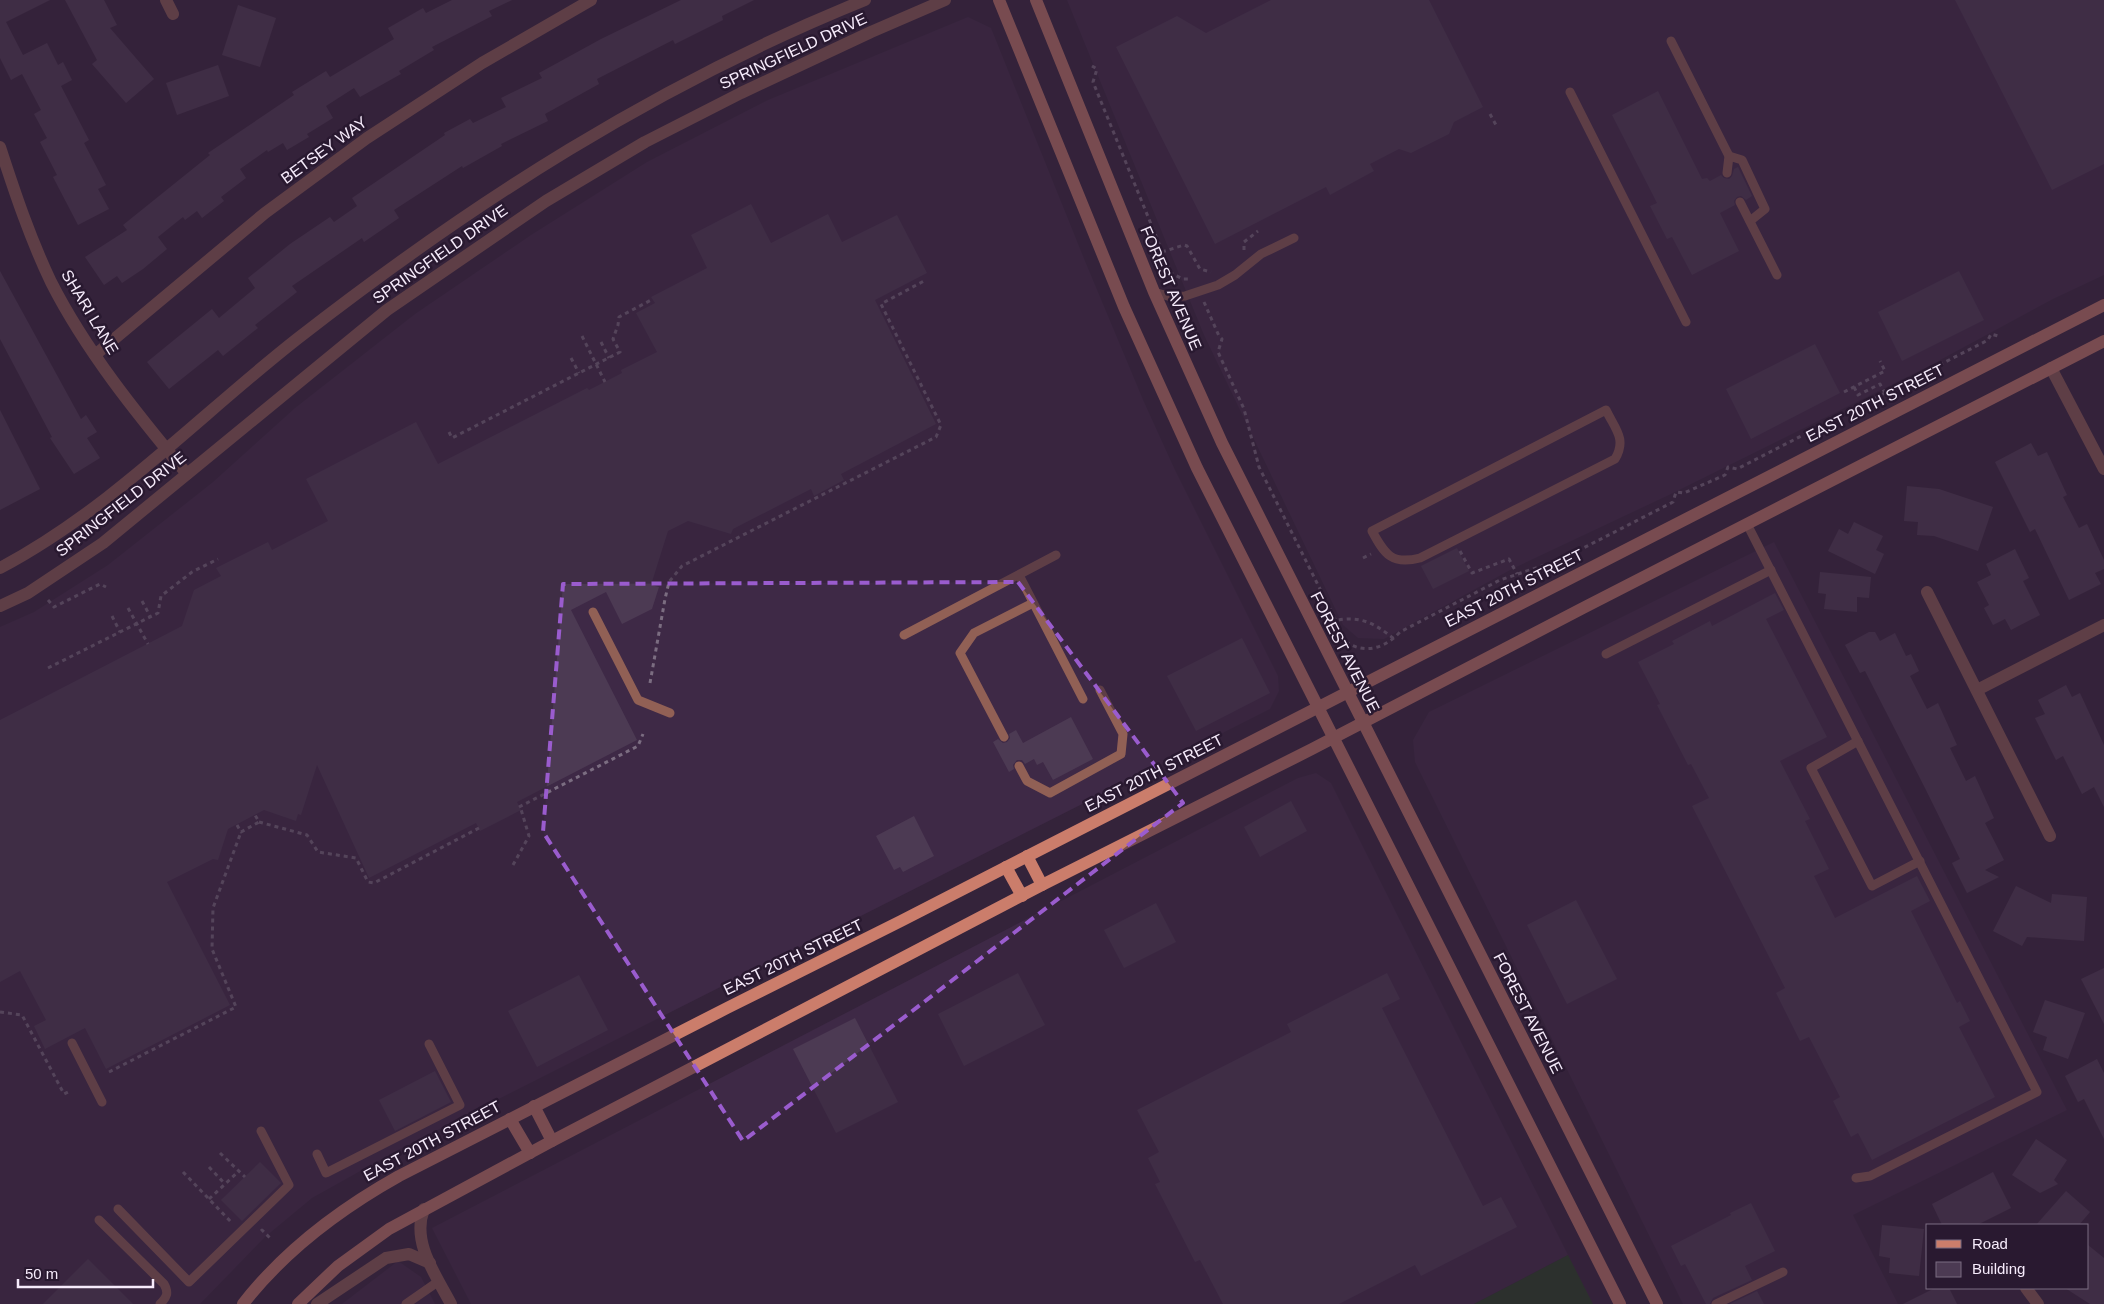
<svg xmlns="http://www.w3.org/2000/svg" width="2104" height="1304" font-family="Arial,sans-serif">
<style>
.built{fill:#3e2946}
.green{fill:#22411e}
.building{fill:#4c3a53}
.lines{fill:none;stroke-linecap:round;stroke-linejoin:round}
.path{stroke:#7b6d81;stroke-width:3;stroke-dasharray:4 4;stroke-linecap:butt}
.lane{stroke:#916055;stroke-width:9}
.street{stroke:#916055;stroke-width:12}
.secondary{stroke:#cb7d6b;stroke-width:12}
.marked{fill:none;stroke:#9a5cce;stroke-width:4;stroke-dasharray:10 6;stroke-linejoin:round}
.labels{text-anchor:middle;dominant-baseline:central;stroke-width:5;stroke-linejoin:round;paint-order:stroke}
.street-label{font-size:16px;fill:#f6ebfb;stroke:#291930}
</style>
<rect width="100%" height="100%" fill="#34233a"/>
<g class="built">
<path d="M1067,0H2104V275L2053,299L1931,365L1671,494L1512,569L1384,639L1358,638L1343,625L1204,335Z"/>
<path d="M968,17L991,28L1085,261L1144,402L1175,470L1278,676L1279,691L1270,709L398,1150L312,1198L265,1237L200,1304H0V627L34,612L108,565L213,482L295,408L415,314L531,235L647,162L768,100Z"/>
<path d="M1774,542L2067,1110L1853,1215L1898,1304H1683L1415,762L1413,740L1429,712Z"/>
<path d="M1316,773L1331,783L1568,1255L1474,1304H471L432,1228L1298,778Z"/>
<path d="M398,1261L421,1277L435,1304H342Z"/>
</g>
<path class="green" d="M1568,1255L1593,1304H1474Z"/>
<g class="building">
<path d="M0,0H50L6,22L23,55L47,43L58,65L63,62L72,80L61,86L89,140L84,143L106,185L98,189L109,209L78,225L53,177L57,175L40,142L47,138L34,114L41,110L22,74L11,80L0,58Z"/>
<path d="M65,0H104L117,25L110,28L154,79L126,103L92,64L97,60Z"/>
<path d="M452,0H512L489,11L492,16L432,47L434,50L399,71L401,74L360,97L354,88L326,106L333,118L307,134L309,137L287,150L283,143L268,152L267,150L240,169L246,178L221,197L224,201L202,218L197,211L185,220L183,217L158,237L167,249L143,269L122,283L117,276L104,285L85,257L127,230L123,225L210,155L208,153L294,95L292,92L326,71L330,77L394,39L388,28L423,8L426,13Z"/>
<path d="M681,0H754L722,16L723,20L675,44L673,40L597,79L599,84L545,114L548,121L501,144L502,146L463,168L462,166L394,210L399,218L364,242L362,238L292,286L297,292L255,325L258,328L223,356L218,350L169,389L147,362L212,309L219,318L255,288L248,278L290,244L330,217L334,222L357,206L352,198L445,135L444,133L470,119L473,123L506,107L501,98L542,78L539,73L601,39Z"/>
<path d="M1271,0H1429L1483,107L1454,122L1449,134L1411,153L1399,149L1370,164L1374,171L1330,195L1326,187L1215,244L1116,47L1177,16L1206,33Z"/>
<path d="M1955,0H2104V164L2052,190Z"/>
<path d="M238,5L276,18L260,67L222,55Z"/>
<path d="M218,65L229,96L177,115L166,83Z"/>
<path d="M1658,91L1702,179L1707,178L1710,181L1721,175L1724,178L1729,179L1732,176L1734,169L1738,167L1752,196L1746,200L1741,196L1737,197L1734,201L1735,205L1720,213L1739,251L1692,275L1672,237L1667,239L1650,206L1657,203L1612,115Z"/>
<path d="M751,204L771,243L828,214L842,242L897,215L927,273L875,300L936,424L841,474L844,480L814,496L811,489L733,529L731,534L688,521L668,531L651,585L659,587L652,609L622,624L606,592L571,610L637,740L517,802L521,810L480,831L476,823L369,878L317,765L301,815L298,814L296,821L264,810L228,829L218,860L213,859L167,882L230,1005L106,1069L85,1028L45,1049L34,1026L46,1020L20,971L0,982V720L182,626L194,590L221,576L216,568L268,542L272,550L328,521L306,479L416,422L438,464L587,388L589,390L622,373L621,370L657,352L636,313L655,303L651,297L707,268L691,235Z"/>
<path d="M0,271L81,419L86,415L97,432L87,438L100,458L74,474L50,438L52,437L0,339Z"/>
<path d="M1959,271L1984,320L1902,361L1878,312Z"/>
<path d="M1815,344L1840,393L1751,439L1726,389Z"/>
<path d="M0,410L40,489L0,510Z"/>
<path d="M2031,443L2038,456L2047,452L2067,495L2063,497L2079,528L2087,524L2104,560V569L2095,573L2101,584L2069,600L2035,529L2030,532L1995,462Z"/>
<path d="M1907,486L1939,489L1993,507L1978,551L1934,536L1917,535L1918,522L1904,521Z"/>
<path d="M1854,522L1883,536L1876,550L1884,554L1875,574L1828,551L1839,529L1848,534Z"/>
<path d="M1457,548L1469,571L1433,589L1421,566Z"/>
<path d="M2015,549L2029,578L2023,581L2040,615L2011,630L2005,619L1993,625L1984,608L1989,605L1977,582L1991,575L1986,564Z"/>
<path d="M1820,572L1871,577L1869,598L1857,597V612L1824,609L1826,594L1818,593Z"/>
<path d="M1775,593L1784,610L1766,619L1827,737L1780,761L1810,819L1805,821L1829,869L1814,876L1835,918L1917,876L1930,901L1911,911L1957,1003L1960,1001L1970,1021L1959,1027L1995,1097L1872,1160L1858,1133L1851,1137L1833,1101L1840,1097L1809,1037L1800,1041L1776,993L1785,988L1692,806L1709,798L1691,764L1688,765L1657,705L1660,704L1638,662L1674,644L1672,641L1710,621L1712,626Z"/>
<path d="M1869,632H1875L1880,641L1895,633L1906,656L1911,654L1919,671L1910,676L1927,709L1938,703L1957,745L1950,748L1966,781L1975,776L1994,818L1985,823L2004,860L1985,870L1999,877L1967,893L1952,863L1960,859L1925,788L1865,671L1860,673L1845,645Z"/>
<path d="M1242,638L1270,693L1196,731L1167,676Z"/>
<path d="M2066,685L2072,697L2080,693L2104,745V807L2094,787L2082,794L2063,756L2056,760L2035,718L2045,714L2038,700Z"/>
<path d="M1071,717L1093,759L1053,780L1043,762L1037,765L1034,759L1025,764L1022,760H1017L1013,765L1014,769L1009,772L993,742L998,739L1003,743L1007,742L1010,738L1009,734L1016,730L1023,743Z"/>
<path d="M1291,801L1307,831L1260,857L1244,827Z"/>
<path d="M914,816L934,856L903,872L900,867L894,870L876,836Z"/>
<path d="M2016,886L2051,903L2052,894L2087,897L2084,941L2027,937L2022,946L1993,931Z"/>
<path d="M1576,900L1617,979L1567,1004L1527,925Z"/>
<path d="M1156,903L1176,942L1124,968L1104,930Z"/>
<path d="M2104,968V1024L2081,979Z"/>
<path d="M1018,973L1045,1025L964,1066L938,1014Z"/>
<path d="M1387,973L1400,999L1382,1008L1483,1206L1501,1197L1517,1227L1421,1276L1415,1265L1339,1304H1223L1200,1260L1195,1262L1155,1184L1160,1182L1148,1158L1159,1152L1137,1110L1291,1032L1287,1024Z"/>
<path d="M579,975L608,1030L537,1067L508,1011Z"/>
<path d="M2045,1000L2085,1013L2068,1059L2043,1050L2047,1037L2033,1032Z"/>
<path d="M855,1018L898,1102L836,1133L793,1049Z"/>
<path d="M2097,1059L2104,1073V1139L2084,1099L2078,1102L2065,1076Z"/>
<path d="M435,1071L451,1102L395,1131L379,1100Z"/>
<path d="M2036,1139L2067,1160L2054,1180L2058,1184L2040,1193L2012,1175Z"/>
<path d="M260,1162L281,1183L242,1221L221,1200Z"/>
<path d="M1993,1172L2011,1208L1977,1225H1942L1932,1204Z"/>
<path d="M2066,1191L2090,1212L2079,1225H2036Z"/>
<path d="M1751,1203L1775,1251L1745,1266L1752,1280L1713,1298L1710,1304H1706L1685,1264L1681,1266L1671,1246L1731,1215L1730,1213Z"/>
<path d="M1882,1225L1924,1229L1919,1276L1889,1273L1890,1258L1879,1256Z"/>
<path d="M2088,1245L2104,1258V1304H2090L2065,1288H2088Z"/>
<path d="M88,1259L133,1304H43Z"/>
<path d="M1935,1288H1949L1957,1304H1903Z"/>
<path d="M1757,1291L1764,1304H1730Z"/>
</g>
<g class="lines">
<g class="path">
<path d="M1092,66L1097,69L1093,82L1171,273L1183,279H1190"/>
<path d="M1490,114L1497,127"/>
<path d="M1244,250V242L1258,231"/>
<path d="M1162,252L1184,245L1187,246L1200,269L1211,272"/>
<path d="M1204,302L1219,336L1222,339L1218,352L1244,409L1259,467L1336,621"/>
<path d="M582,336L605,382"/>
<path d="M601,342L609,358"/>
<path d="M571,358L579,373"/>
<path d="M1854,387L1858,395L1880,384L1885,393"/>
<path d="M1844,392L1885,371L1880,361"/>
<path d="M449,432L452,438L620,352L613,339L618,325L619,317L653,299"/>
<path d="M1460,551L1472,573L1509,559L1517,574"/>
<path d="M1363,558L1371,554"/>
<path d="M48,600L54,607L100,584L106,587"/>
<path d="M142,601L150,616"/>
<path d="M128,608L148,644"/>
<path d="M112,616L120,632"/>
<path d="M1331,622C1356,614 1374,622 1394,639"/>
<path d="M1335,630C1353,656 1381,653 1400,632L1500,580L1560,560L1673,502L1676,492L1684,493L1725,475L1728,467L1737,469L1988,340L1991,334L1998,336"/>
<path d="M48,668L158,613L161,596L192,572L218,559"/>
<path d="M650,683L665,599L669,582L682,566L936,437L941,425L881,304L924,281"/>
<path d="M519,807L638,746L643,734"/>
<path d="M259,822L307,835L318,852L356,858L368,882L374,883L479,828"/>
<path d="M237,825L241,832L259,822L255,815"/>
<path d="M513,865L529,836L520,806"/>
<path d="M0,1012L22,1015L64,1094L68,1092"/>
<path d="M109,1072L236,1007L212,949L213,908L241,832"/>
<path d="M220,1153L245,1177"/>
<path d="M209,1167L225,1184"/>
<path d="M183,1172L232,1223"/>
<path d="M209,1199L239,1171"/>
<path d="M261,1231L262,1230L271,1239"/>
</g>
<g class="lane">
<path d="M1671,41L1729,156L1727,173"/>
<path d="M1570,92L1686,322"/>
<path d="M1729,156L1742,160L1765,209L1750,221"/>
<path d="M1740,202L1777,275"/>
<path d="M1154,292L1171,297L1185,296L1218,285L1235,275L1261,254L1294,238"/>
<path d="M1606,410C1615,429 1627,439 1615,459L1420,558C1392,565 1385,555 1372,531Z"/>
<path d="M1747,524L2037,1092L1870,1176L1856,1178"/>
<path d="M1019,575L1083,699"/>
<path d="M593,612L638,700L670,713"/>
<path d="M904,635L1056,555"/>
<path d="M1606,654L1771,570"/>
<path d="M1004,737L960,653L974,633L1033,603"/>
<path d="M1858,741L1811,768L1872,886L1920,861"/>
<path d="M1019,766L1027,781L1050,793L1121,754L1123,734L1100,690"/>
<path d="M72,1043L102,1102"/>
<path d="M317,1154L326,1173L460,1105L429,1044"/>
<path d="M118,1209L189,1282L289,1185L261,1131"/>
<path d="M99,1220L164,1284C169,1293 167,1297 160,1304"/>
<path d="M406,1304L439,1281"/>
<path d="M1716,1304L1783,1272"/>
</g>
<g class="street">
<path d="M166,0L173,14"/>
<path d="M0,147C15,193 30,238 51,282C86,351 137,414 187,474"/>
<path d="M95,355L265,213L367,138L482,63L591,0"/>
<path d="M2051,368L2104,469"/>
<path d="M0,568C110,510 200,415 297,339C473,202 657,84 865,0"/>
<path d="M1927,592L2050,836"/>
<path d="M0,606L28,593L103,543L387,310L546,201L645,142L741,93L871,32L945,0"/>
<path d="M1977,690L2104,625"/>
<path d="M424,1209C411,1242 436,1275 451,1304"/>
<path d="M2026,1288L2038,1304"/>
<path d="M317,1304L386,1258L409,1254L430,1263"/>
</g>
<g class="secondary">
<path d="M999,0L1124,307L1197,468L1620,1304"/>
<path d="M1036,0L1154,292L1222,443L1657,1304"/>
<path d="M1027,856L1042,885"/>
<path d="M1006,867L1022,896"/>
<path d="M534,1106L552,1141"/>
<path d="M510,1119L530,1153"/>
<path d="M243,1304C285,1250 340,1209 399,1176L727,1008L901,921L2104,305"/>
<path d="M298,1304L338,1266L389,1229L552,1141L1042,885L1312,749L1583,608L2104,341"/>
</g>
</g>
<path d="M0 0H2104V1304H0ZM1018,582L1183,803L743,1141L543,832L563,584Z" fill="#34233a" fill-opacity=".55" fill-rule="evenodd"/>
<path class="marked" d="M1018,582L1183,803L743,1141L543,832L563,584Z"/>
<g class="labels">
<g class="street-label">
<text transform="translate(793 51) rotate(-25)">SPRINGFIELD DRIVE</text>
<text transform="translate(324 150) rotate(-36)">BETSEY WAY</text>
<text transform="translate(440 254) rotate(-35)">SPRINGFIELD DRIVE</text>
<text transform="translate(1171 288) rotate(67)">FOREST AVENUE</text>
<text transform="translate(90 312) rotate(59)">SHARI LANE</text>
<text transform="translate(1875 403) rotate(-27)">EAST 20TH STREET</text>
<text transform="translate(121 504) rotate(-38)">SPRINGFIELD DRIVE</text>
<text transform="translate(1514 588) rotate(-27)">EAST 20TH STREET</text>
<text transform="translate(1345 652) rotate(63)">FOREST AVENUE</text>
<text transform="translate(1154 773) rotate(-27)">EAST 20TH STREET</text>
<text transform="translate(793 957) rotate(-26)">EAST 20TH STREET</text>
<text transform="translate(1528 1013) rotate(63)">FOREST AVENUE</text>
<text transform="translate(432 1141) rotate(-28)">EAST 20TH STREET</text>
</g>
</g>
<rect x="1926" y="1224" width="162" height="65" fill="#291930" stroke="#7b6d81"/>
<rect x="1936" y="1240" width="25" height="8" fill="#cb7d6b" stroke="#7b6d81"/>
<text x="1972" y="1249" font-size="15" fill="#f6ebfb">Road</text>
<rect x="1936" y="1262" width="25" height="15" fill="#4c3a53" stroke="#7b6d81"/>
<text x="1972" y="1274" font-size="15" fill="#f6ebfb">Building</text>
<path d="M18 1279v8h135v-8" fill="none" stroke="#f6ebfb" stroke-width="2.5"/>
<text x="25" y="1279" font-size="15" fill="#f6ebfb" stroke="#291930" stroke-width="4" paint-order="stroke">50 m</text>
</svg>
